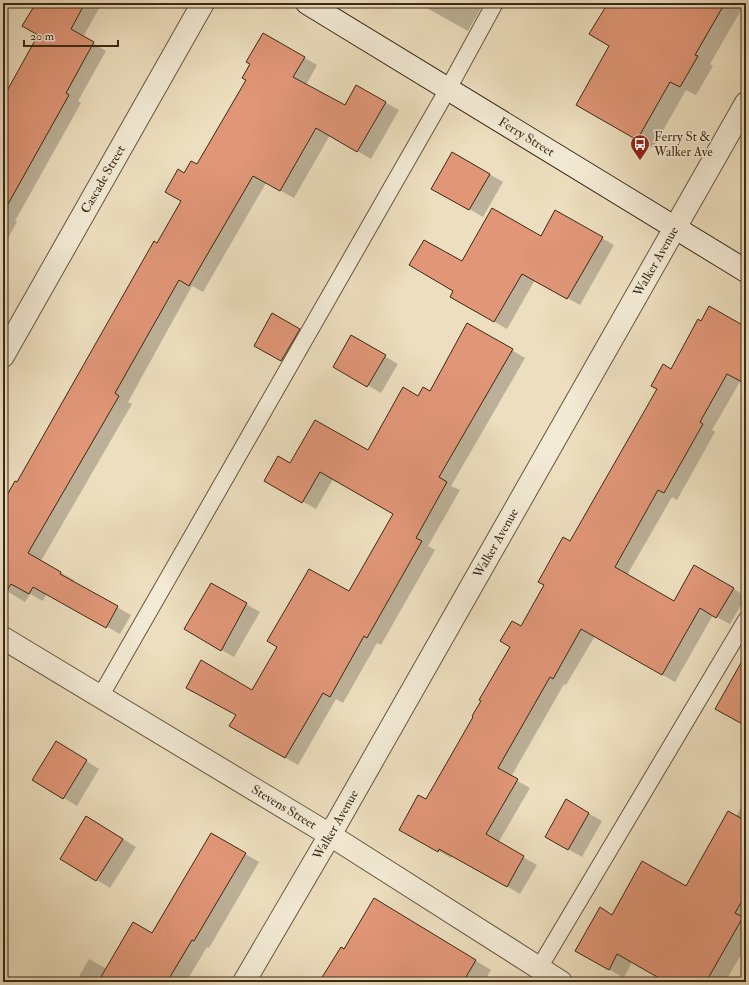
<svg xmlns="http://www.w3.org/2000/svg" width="749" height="985" font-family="'IM FELL Double Pica',serif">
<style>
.shadow{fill:#0003}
.building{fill:#e09677;stroke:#3a2915}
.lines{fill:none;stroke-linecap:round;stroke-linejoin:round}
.service-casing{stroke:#66563f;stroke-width:18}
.minor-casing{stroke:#66563f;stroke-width:24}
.secondary-casing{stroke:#3a2915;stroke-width:24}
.service{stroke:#f3ead5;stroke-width:16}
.minor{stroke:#f3ead5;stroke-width:22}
.secondary{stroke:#f3ead5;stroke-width:22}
.labels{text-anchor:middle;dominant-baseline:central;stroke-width:3;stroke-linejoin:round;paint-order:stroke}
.street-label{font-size:13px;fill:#3a2915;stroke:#f3ead5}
.poi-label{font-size:13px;fill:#3a2915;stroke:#f3ead5;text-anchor:start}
</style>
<rect width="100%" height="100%" fill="#ecdebe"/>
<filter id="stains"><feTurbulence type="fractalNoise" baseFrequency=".005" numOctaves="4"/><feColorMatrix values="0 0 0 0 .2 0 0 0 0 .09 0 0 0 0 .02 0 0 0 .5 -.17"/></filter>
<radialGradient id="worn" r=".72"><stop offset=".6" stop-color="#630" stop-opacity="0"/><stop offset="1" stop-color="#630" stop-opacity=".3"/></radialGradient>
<g class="shadow">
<path d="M37,3H102L83,37L106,51L78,101L81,103L15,221L17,222L3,247V100L40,35Z"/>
<path d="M123,3H136L133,9Z"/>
<path d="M428,3H484L468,31L425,7Z"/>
<path d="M609,3H745L710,64L713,66L696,95L686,90L653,148L577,105L610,46Z"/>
<path d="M263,34L317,65L306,85L345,106L357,86L399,110L371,159L330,135L294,198L266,183L203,292L192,286L128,402L132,404L41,561L74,580L73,582L131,615L120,634L47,593L43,601L30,594L25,602L3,589V504L17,484L182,201L185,174L197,165L247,79Z"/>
<path d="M453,153L503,182L483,217L433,188Z"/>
<path d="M556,212L614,245L580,305L535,280L507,329L451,297L463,263L541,237Z"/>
<path d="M272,315L312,338L295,368L267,352Z"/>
<path d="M468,324L525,358L451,486L460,490L428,546L435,550L381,645L377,643L343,703L336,699L298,765L231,726L253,691L279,647L349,593L394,514L333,479L316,509L265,481L291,465L368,451L418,397L430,392Z"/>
<path d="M746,328V383L741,380L712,430L715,432L677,500L672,497L627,575L674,602L694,567L746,596L730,624L713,615L675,682L595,636L566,685L564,684L511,777L530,788L498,843L537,865L520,894L453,855L451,858L400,829L426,801L474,717L522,628L671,370Z"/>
<path d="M351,337L398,364L381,393L334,366Z"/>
<path d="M211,584L260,612L234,657L185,629Z"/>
<path d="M69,750L99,769L77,806L34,780Z"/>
<path d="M746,798V946L725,982H668L632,962L624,978L576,951L613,916L686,887L736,817Z"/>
<path d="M567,801L602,821L582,857L546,837Z"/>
<path d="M100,825L136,847L110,888L61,858Z"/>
<path d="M211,834L259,862L209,948L207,947L186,982H76L89,959L107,969L152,935Z"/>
<path d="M390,909L491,970L484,982H321L344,950Z"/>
</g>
<g class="building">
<path d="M36,3H85L71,29L94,42L66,93L69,95L3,213V98L38,35L22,26Z"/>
<path d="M608,3H725L695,55L698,56L680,87L670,82L637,140L576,105L609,46L589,34Z"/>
<path d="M263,33L305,57L293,77L345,105L356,85L386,102L357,152L316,128L280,191L253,176L189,286L179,280L115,393L119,396L28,553L61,572L60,574L118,606L106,628L33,587L29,594L11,584L3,597V502L15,481L17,482L154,241L157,243L181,201L165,192L178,169L184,173L191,161L197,164L246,80L242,78L250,64L246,62Z"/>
<path d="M452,152L490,174L469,210L431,189Z"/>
<path d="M492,208L541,236L555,210L603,237L567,299L522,274L494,322L450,297L453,291L409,265L424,240L462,261Z"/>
<path d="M709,306L746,327V384L727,374L700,422L703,424L664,493L658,490L615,567L674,601L694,565L734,588L716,618L700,608L662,675L581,629L553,679L550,677L498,768L518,779L486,834L524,856L507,887L439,849L438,852L399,830L418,795L426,799L473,717L472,716L481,701L479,700L510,647L500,641L512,621L521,626L544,585L538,582L563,537L570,541L657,389L651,386L663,364L671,369L698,319L701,321Z"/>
<path d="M272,313L300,329L281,361L254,346Z"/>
<path d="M467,323L513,349L439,477L447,482L416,538L422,541L367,638L364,636L330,697L323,693L285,758L229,726L236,715L186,688L201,660L252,690L277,647L267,641L309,569L349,591L393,514L320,472L302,503L264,481L278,456L290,463L315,420L368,450L403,387L418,396L423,387L430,391Z"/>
<path d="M351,335L386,355L367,387L333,367Z"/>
<path d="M211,583L247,603L221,651L184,629Z"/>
<path d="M746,654V726L715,709Z"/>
<path d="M56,741L87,760L63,799L32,780Z"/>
<path d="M566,799L589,813L568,850L545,837Z"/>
<path d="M728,811L746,821V894L735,913L743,917L706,982H666L617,954L609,970L575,951L600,907L612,915L642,861L686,886Z"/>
<path d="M86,816L123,839L96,881L60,859Z"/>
<path d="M211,833L246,853L194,941L192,940L167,982H98L133,922L152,933Z"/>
<path d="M374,898L476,960L463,982H319L341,947L344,949Z"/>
</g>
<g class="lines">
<g class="service-casing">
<g id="service">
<path d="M100,697L448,89L495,3"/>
<path d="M539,968L746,620"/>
</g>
</g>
<g class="minor-casing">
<g id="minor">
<path id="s1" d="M3,356L203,3"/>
<path id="s2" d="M3,638L330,835L561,982"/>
<path id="s3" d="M244,982L330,835L746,103"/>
</g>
</g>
<g class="secondary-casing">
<g id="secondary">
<path id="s4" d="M307,3L746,271"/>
</g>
</g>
<use href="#service" class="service"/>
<use href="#minor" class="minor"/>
<use href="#secondary" class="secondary"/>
</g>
<defs>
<g id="bus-pin" transform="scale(1)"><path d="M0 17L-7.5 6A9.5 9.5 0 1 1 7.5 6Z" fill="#8f2418" stroke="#f3ead5"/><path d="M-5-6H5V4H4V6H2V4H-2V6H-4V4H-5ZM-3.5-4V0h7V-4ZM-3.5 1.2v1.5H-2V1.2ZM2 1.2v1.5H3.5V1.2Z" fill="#fff"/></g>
</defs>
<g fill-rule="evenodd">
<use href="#bus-pin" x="640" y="144"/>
</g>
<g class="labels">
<g class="street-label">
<text stroke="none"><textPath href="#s4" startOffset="257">Ferry Street</textPath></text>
<text stroke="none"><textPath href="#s1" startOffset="203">Cascade Street</textPath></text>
<text stroke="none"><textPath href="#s3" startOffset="830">Walker Avenue</textPath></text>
<text stroke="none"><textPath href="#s3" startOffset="506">Walker Avenue</textPath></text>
<text stroke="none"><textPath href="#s2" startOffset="328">Stevens Street</textPath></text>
<text stroke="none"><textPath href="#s3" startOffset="182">Walker Avenue</textPath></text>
</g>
<g class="poi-label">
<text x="654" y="137">Ferry St &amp;<tspan x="654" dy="15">Walker Ave</tspan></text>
</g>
</g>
<rect width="749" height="985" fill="none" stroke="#ecdebe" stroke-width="16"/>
<rect x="4" y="4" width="741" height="977" fill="none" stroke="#3a2915" stroke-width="2"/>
<rect x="8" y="8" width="733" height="969" fill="none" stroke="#3a2915"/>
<path d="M24 40v6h94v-6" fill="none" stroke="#3a2915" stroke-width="2"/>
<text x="30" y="40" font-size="12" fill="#3a2915" stroke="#f3ead5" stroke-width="3" paint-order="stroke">20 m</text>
<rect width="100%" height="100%" filter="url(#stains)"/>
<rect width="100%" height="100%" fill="url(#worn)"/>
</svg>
